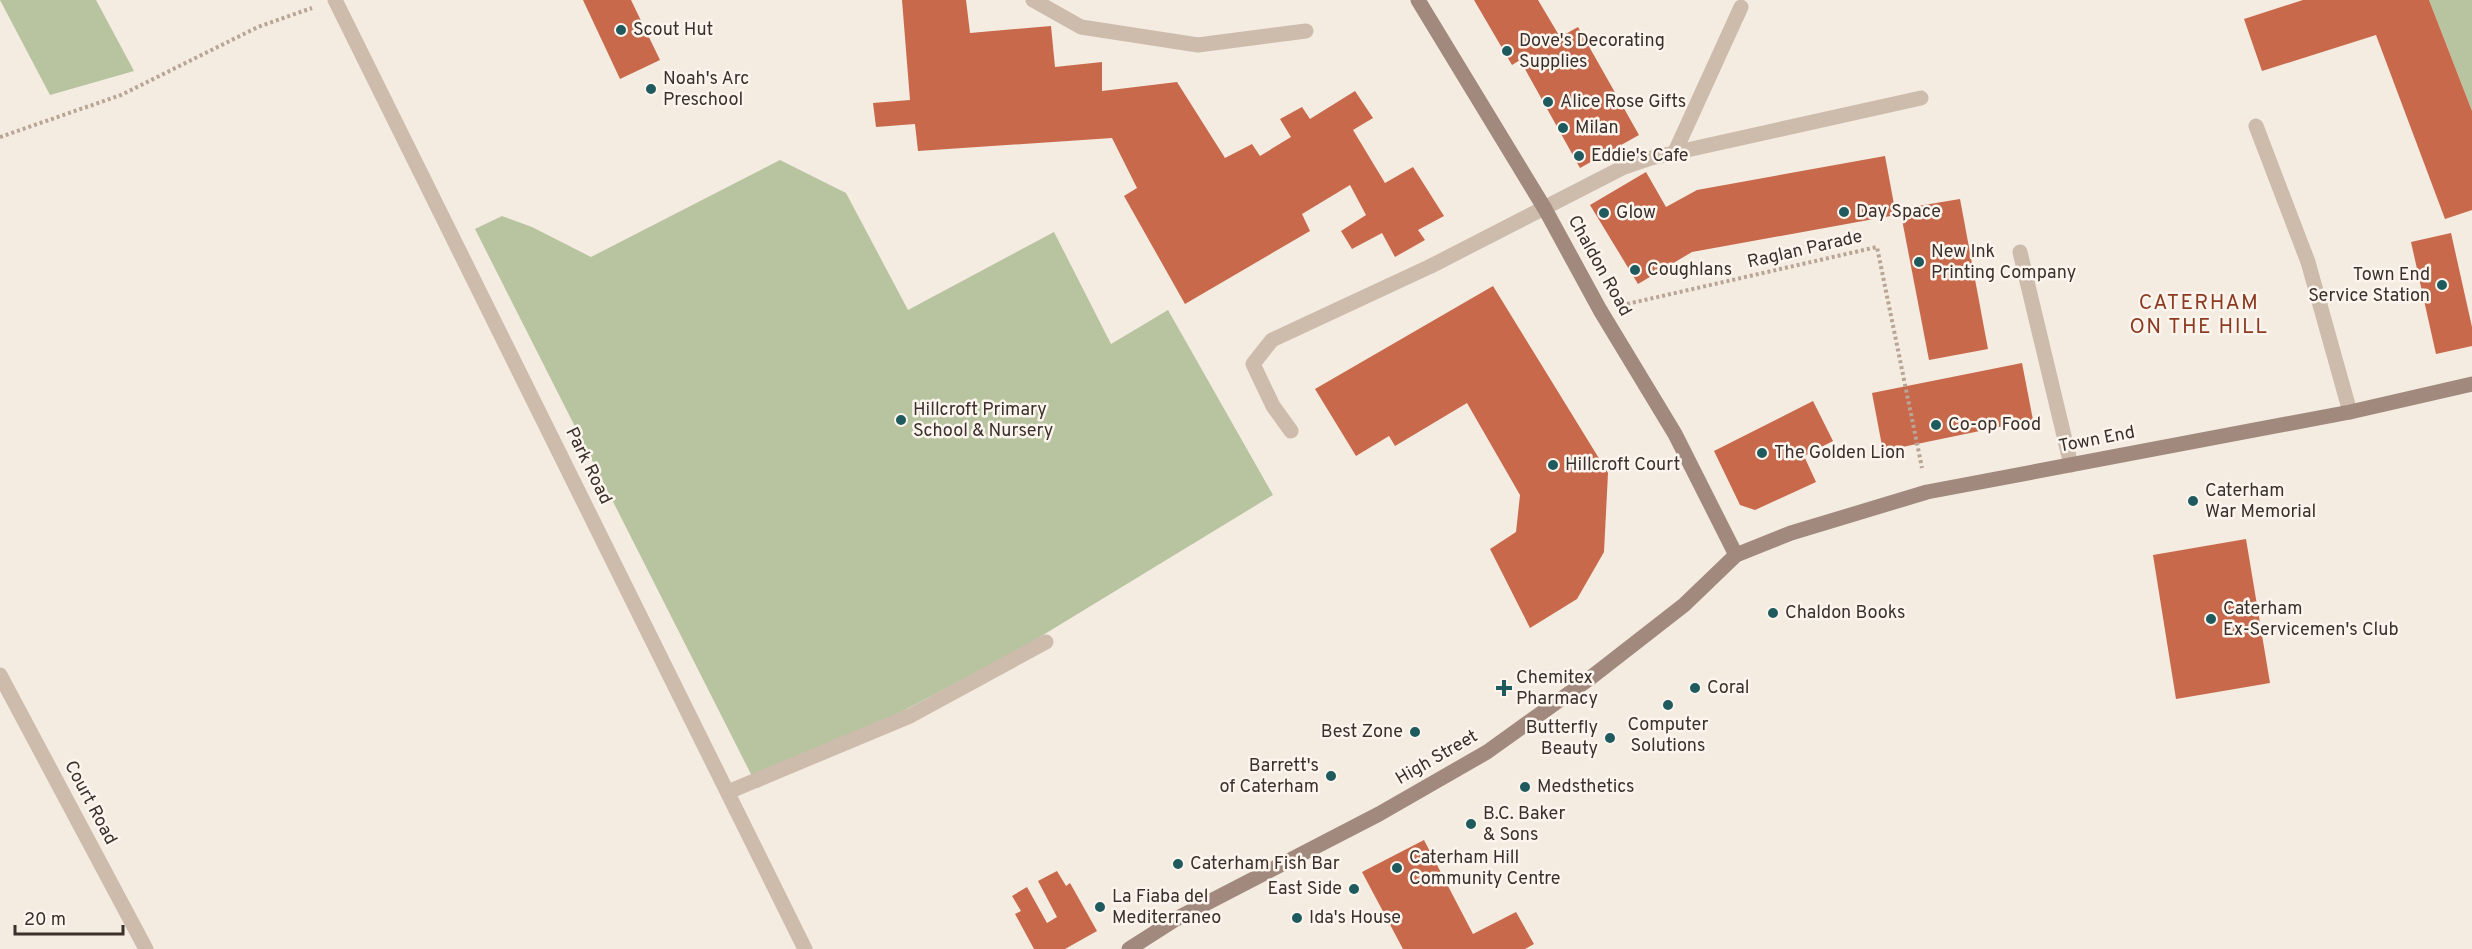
<svg xmlns="http://www.w3.org/2000/svg" width="2472" height="949" font-family="Overpass,sans-serif">
<style>
.green{fill:#b8c4a0}
.building{fill:#c8694b}
.lines{fill:none;stroke-linecap:round;stroke-linejoin:round}
.path{stroke:#b9a596;stroke-width:4;stroke-dasharray:3 3;stroke-linecap:butt}
.lane{stroke:#cdbbac;stroke-width:15}
.street{stroke:#cdbbac;stroke-width:15}
.secondary{stroke:#a18a7d;stroke-width:15}
.poi-dot{fill:#1f5a5e;stroke:#fbf5ee;stroke-width:2}
.labels{text-anchor:middle;dominant-baseline:central;stroke-width:5;stroke-linejoin:round;paint-order:stroke}
.poi-label{font-size:18px;fill:#3b302b;stroke:#fbf5ee;text-anchor:start}
.street-label{font-size:18px;fill:#3b302b;stroke:#fbf5ee}
.quarter-label{font-size:21px;letter-spacing:1.5px;fill:#8c3b22;stroke:#fbf5ee}
</style>
<rect width="100%" height="100%" fill="#f4ebe1"/>
<g class="green">
<path d="M0,0H96L134,71L50,95Z"/>
<path d="M2429,0H2472V111Z"/>
<path d="M780,160L846,193L908,310L1054,232L1111,344L1168,310L1273,495L1020,649L758,788L475,229L502,216L532,227L591,257Z"/>
</g>
<g class="building">
<path d="M583,0H631L660,60L620,79Z"/>
<path d="M902,0H966L970,33L1051,26L1055,67L1102,62V91L1177,82L1225,158L1252,144L1260,156L1291,137L1280,119L1302,107L1310,119L1355,91L1373,118L1353,130L1385,183L1413,167L1444,216L1418,230L1425,240L1395,257L1382,233L1352,249L1341,231L1366,215L1350,185L1302,214L1310,231L1185,304L1124,196L1137,188L1112,138L918,151L915,124L876,127L873,103L910,100Z"/>
<path d="M1474,0H1538L1560,37L1578,27L1639,135L1580,168L1520,60L1512,65Z"/>
<path d="M2303,0H2429L2472,111V210L2445,219L2376,35L2262,71L2244,19Z"/>
<path d="M1885,156L1896,215L1692,252L1638,284L1590,205L1646,172L1666,207L1697,190Z"/>
<path d="M1960,199L1988,349L1929,360L1900,209Z"/>
<path d="M2451,233L2472,327V346L2436,354L2411,242Z"/>
<path d="M1493,286L1608,473L1604,552L1577,599L1530,628L1490,549L1516,532L1520,495L1467,403L1395,446L1389,436L1356,456L1315,389Z"/>
<path d="M2022,363L2033,420L1883,451L1872,393Z"/>
<path d="M1813,401L1833,441L1804,456L1816,482L1755,510L1740,505L1714,451Z"/>
<path d="M2246,539L2270,683L2176,699L2153,555Z"/>
<path d="M1424,840L1473,934L1516,912L1534,944L1525,949H1403L1362,872Z"/>
<path d="M1057,871L1066,886L1070,883L1097,931L1065,949H1034L1015,914L1021,911L1012,896L1027,887L1047,923L1057,917L1038,881Z"/>
</g>
<g class="lines">
<g class="path">
<path d="M0,137L121,95L258,27L312,8"/>
<path d="M1627,304L1877,247L1922,468"/>
</g>
<g class="lane">
<path d="M1033,0L1081,27L1198,45L1306,31"/>
<path d="M2256,126L2308,262L2350,412"/>
<path d="M1674,154L1741,7"/>
<path d="M2020,252L2071,465"/>
<path d="M1291,431L1273,406L1253,364L1272,340L1431,266L1622,168L1651,158L1921,98"/>
<path d="M728,792L910,716L1046,642"/>
</g>
<g class="street">
<path d="M335,0L805,949"/>
<path d="M0,675L146,949"/>
</g>
<g class="secondary">
<path d="M1418,0L1545,209L1600,310L1675,434L1736,555"/>
<path d="M1129,949L1176,919L1379,814L1487,752L1589,679L1684,605L1736,555L1791,533L1927,492L2350,412L2472,384"/>
</g>
</g>
<g class="poi-dot">
<circle cx="621" cy="30" r="6"/>
<circle cx="1507" cy="51" r="6"/>
<circle cx="651" cy="89" r="6"/>
<circle cx="1548" cy="102" r="6"/>
<circle cx="1563" cy="128" r="6"/>
<circle cx="1579" cy="156" r="6"/>
<circle cx="1844" cy="212" r="6"/>
<circle cx="1604" cy="213" r="6"/>
<circle cx="1919" cy="262" r="6"/>
<circle cx="1635" cy="270" r="6"/>
<circle cx="2442" cy="285" r="6"/>
<circle cx="901" cy="420" r="6"/>
<circle cx="1936" cy="425" r="6"/>
<circle cx="1762" cy="453" r="6"/>
<circle cx="1553" cy="465" r="6"/>
<circle cx="2193" cy="501" r="6"/>
<circle cx="1773" cy="613" r="6"/>
<circle cx="2211" cy="619" r="6"/>
<path d="M1501 679h6v6h6v6h-6v6h-6v-6h-6v-6h6z"/>
<circle cx="1695" cy="688" r="6"/>
<circle cx="1668" cy="705" r="6"/>
<circle cx="1415" cy="732" r="6"/>
<circle cx="1610" cy="738" r="6"/>
<circle cx="1331" cy="776" r="6"/>
<circle cx="1525" cy="787" r="6"/>
<circle cx="1471" cy="824" r="6"/>
<circle cx="1178" cy="864" r="6"/>
<circle cx="1397" cy="868" r="6"/>
<circle cx="1354" cy="889" r="6"/>
<circle cx="1100" cy="907" r="6"/>
<circle cx="1297" cy="918" r="6"/>
</g>
<g class="labels">
<g class="poi-label">
<text x="633" y="30">Scout Hut</text>
<text x="1519" y="41">Dove's Decorating<tspan x="1519" dy="21">Supplies</tspan></text>
<text x="663" y="79">Noah's Arc<tspan x="663" dy="21">Preschool</tspan></text>
<text x="1560" y="102">Alice Rose Gifts</text>
<text x="1575" y="128">Milan</text>
<text x="1591" y="156">Eddie's Cafe</text>
<text x="1856" y="212">Day Space</text>
<text x="1616" y="213">Glow</text>
<text x="1931" y="252">New Ink<tspan x="1931" dy="21">Printing Company</tspan></text>
<text x="1647" y="270">Coughlans</text>
<text x="2430" y="275" text-anchor="end">Town End<tspan x="2430" dy="21">Service Station</tspan></text>
<text x="913" y="410">Hillcroft Primary<tspan x="913" dy="21">School &amp; Nursery</tspan></text>
<text x="1948" y="425">Co-op Food</text>
<text x="1774" y="453">The Golden Lion</text>
<text x="1565" y="465">Hillcroft Court</text>
<text x="2205" y="491">Caterham<tspan x="2205" dy="21">War Memorial</tspan></text>
<text x="2223" y="609">Caterham<tspan x="2223" dy="21">Ex-Servicemen's Club</tspan></text>
<text x="1785" y="613">Chaldon Books</text>
<text x="1516" y="678">Chemitex<tspan x="1516" dy="21">Pharmacy</tspan></text>
<text x="1707" y="688">Coral</text>
<text x="1668" y="725" text-anchor="middle">Computer<tspan x="1668" dy="21">Solutions</tspan></text>
<text x="1598" y="728" text-anchor="end">Butterfly<tspan x="1598" dy="21">Beauty</tspan></text>
<text x="1403" y="732" text-anchor="end">Best Zone</text>
<text x="1319" y="766" text-anchor="end">Barrett's<tspan x="1319" dy="21">of Caterham</tspan></text>
<text x="1537" y="787">Medsthetics</text>
<text x="1483" y="814">B.C. Baker<tspan x="1483" dy="21">&amp; Sons</tspan></text>
<text x="1409" y="858">Caterham Hill<tspan x="1409" dy="21">Community Centre</tspan></text>
<text x="1190" y="864">Caterham Fish Bar</text>
<text x="1342" y="889" text-anchor="end">East Side</text>
<text x="1112" y="897">La Fiaba del<tspan x="1112" dy="21">Mediterraneo</tspan></text>
<text x="1309" y="918">Ida's House</text>
</g>
<g class="street-label">
<text transform="translate(1805 250) rotate(-13)">Raglan Parade</text>
<text transform="translate(1599 266) rotate(61)">Chaldon Road</text>
<text transform="translate(2097 440) rotate(-11)">Town End</text>
<text transform="translate(588 466) rotate(64)">Park Road</text>
<text transform="translate(1437 758) rotate(-30)">High Street</text>
<text transform="translate(90 803) rotate(62)">Court Road</text>
</g>
<g class="quarter-label">
<text x="2199" y="303">CATERHAM<tspan x="2199" dy="24">ON THE HILL</tspan></text>
</g>
</g>
<path d="M15 925v9h108v-9" fill="none" stroke="#3b302b" stroke-width="3"/>
<text x="24" y="925" font-size="18" fill="#3b302b" stroke="#fbf5ee" stroke-width="4.5" paint-order="stroke">20 m</text>
</svg>
